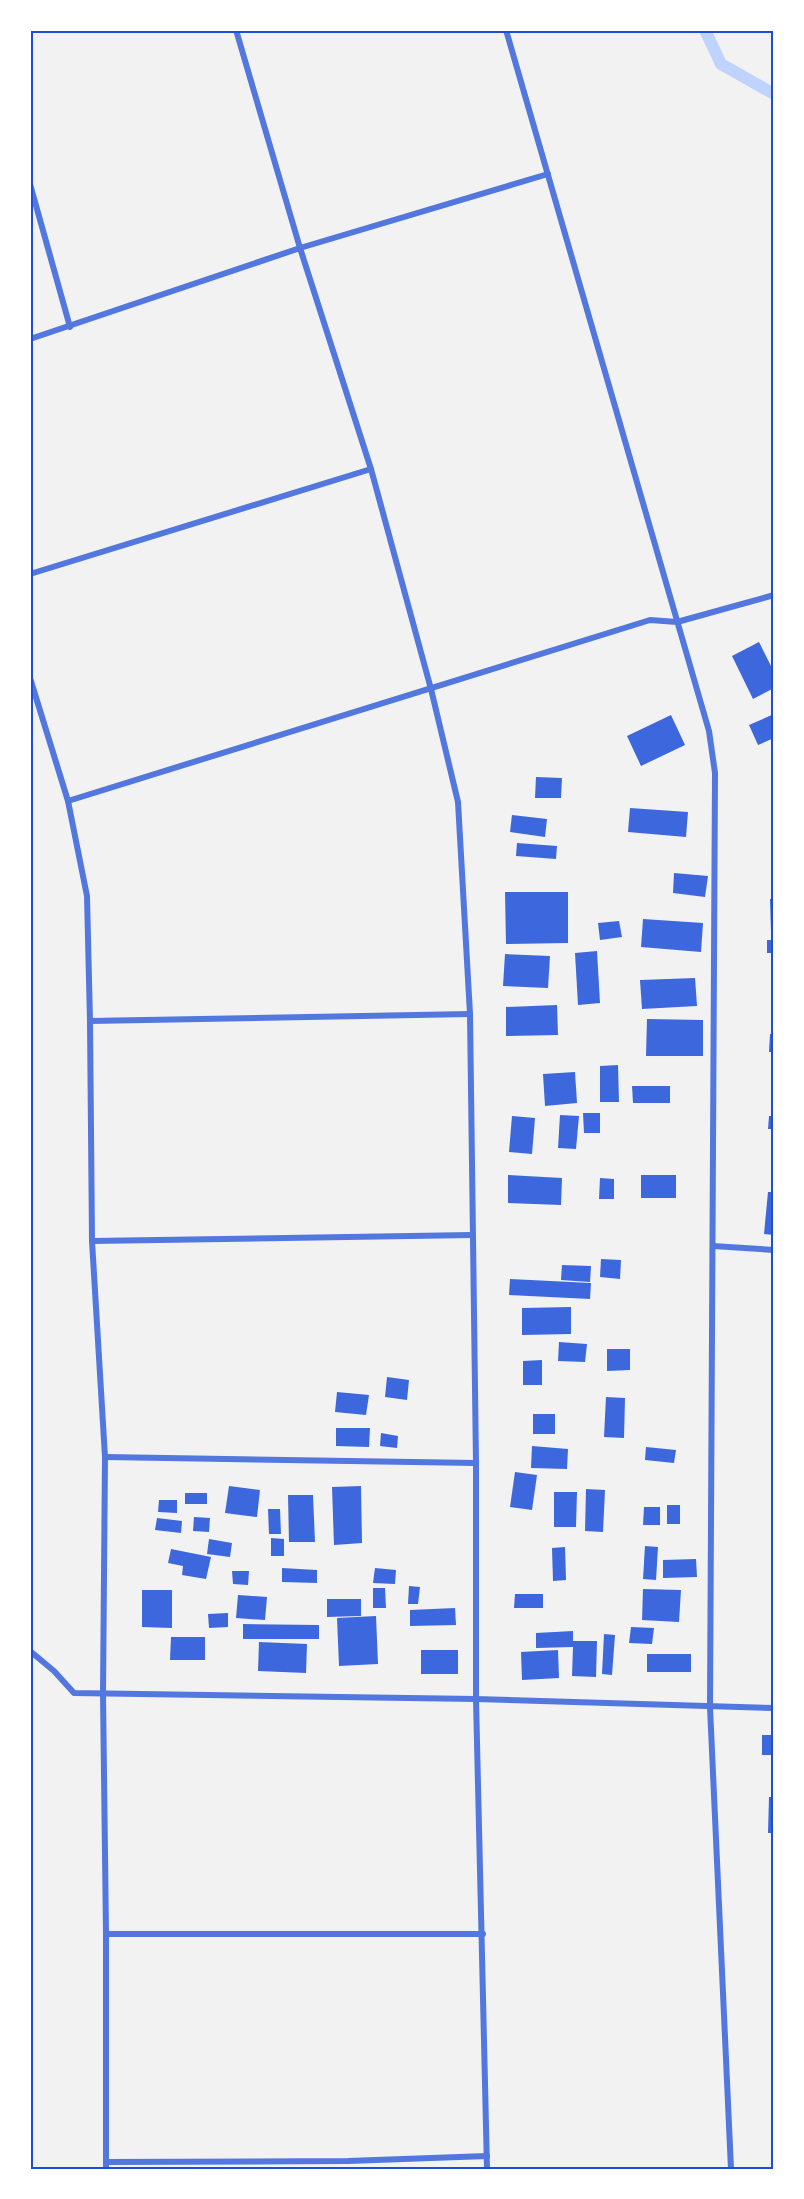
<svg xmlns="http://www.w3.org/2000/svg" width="804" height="2199" font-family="Georgia,serif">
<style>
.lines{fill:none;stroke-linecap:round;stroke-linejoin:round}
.stream{stroke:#bfd3fe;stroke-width:12}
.building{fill:#3d67dc}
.minor{stroke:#5277de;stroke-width:6}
.neatline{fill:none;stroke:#1d4ed8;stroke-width:2}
</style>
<rect width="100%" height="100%" fill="#f2f2f2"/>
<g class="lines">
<path class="stream" d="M705,30L721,64L774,94"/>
</g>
<g class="building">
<path d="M759,642L774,672V688L753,699L732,656Z"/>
<path d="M774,714V738L758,745L749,725Z"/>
<path d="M671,715L685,745L641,766L627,736Z"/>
<path d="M536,777L562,778L561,798H535Z"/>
<path d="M630,808L688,812L686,837L628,832Z"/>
<path d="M512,815L547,819L545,837L510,832Z"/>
<path d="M517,843L557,846L556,859L516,856Z"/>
<path d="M674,873L708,876L705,897L673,893Z"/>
<path d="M505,892H568V943L506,944Z"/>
<path d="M770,899H774V932H771Z"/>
<path d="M643,919L703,923L701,952L641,947Z"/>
<path d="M619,921L622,937L600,940L598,923Z"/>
<rect x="767" y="940" width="7" height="13"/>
<path d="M597,951L600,1003L578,1005L575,953Z"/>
<path d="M505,954L550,956L548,988L503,986Z"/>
<path d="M695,978L697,1006L642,1009L640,980Z"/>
<path d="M557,1005L558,1035L506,1036V1007Z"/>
<path d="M647,1019L703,1020V1056H646Z"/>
<path d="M770,1034H774V1052H769Z"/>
<path d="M618,1065L619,1102H600V1066Z"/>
<path d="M575,1072L577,1103L545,1106L543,1074Z"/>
<path d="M632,1086H670V1103H633Z"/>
<path d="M583,1113H600V1133H584Z"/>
<path d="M560,1115L579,1116L576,1149L558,1148Z"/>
<path d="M512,1116L535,1118L532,1154L509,1152Z"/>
<path d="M769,1116H774V1129H768Z"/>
<path d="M508,1175L562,1178L561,1205L508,1203Z"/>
<rect x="641" y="1175" width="35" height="23"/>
<path d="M600,1178L614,1179V1199H599Z"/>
<path d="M768,1192H774V1235L764,1234Z"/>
<path d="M601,1259L621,1260L620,1279L600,1277Z"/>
<path d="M562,1265L591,1266L590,1282L561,1280Z"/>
<path d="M510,1279L591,1283L590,1299L509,1295Z"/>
<path d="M571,1307V1334L522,1335V1308Z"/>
<path d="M559,1342L587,1344L585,1362L558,1361Z"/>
<path d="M607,1349H630V1370L607,1371Z"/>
<path d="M542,1360V1385H523V1361Z"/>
<path d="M387,1377L409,1380L407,1400L385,1397Z"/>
<path d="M337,1392L369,1395L366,1415L335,1412Z"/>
<path d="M606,1397L625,1398L624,1438L604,1437Z"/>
<rect x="533" y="1414" width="22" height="20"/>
<path d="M336,1428H370L369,1447L336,1446Z"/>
<path d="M381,1433L398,1436L397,1448L380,1446Z"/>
<path d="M532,1446L568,1449L567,1469L531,1468Z"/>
<path d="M646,1447L676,1450L674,1463L645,1460Z"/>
<path d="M515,1472L537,1475L532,1510L510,1507Z"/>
<path d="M229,1486L260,1490L257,1517L225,1513Z"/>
<path d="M361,1486L362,1543L334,1545L332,1487Z"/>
<path d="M586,1489L605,1490L603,1532L585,1531Z"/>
<path d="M554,1492H577L576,1527H554Z"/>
<rect x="185" y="1493" width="22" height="11"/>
<path d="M288,1495H313L315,1542H289Z"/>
<path d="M159,1500H177V1513L158,1512Z"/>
<rect x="667" y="1505" width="13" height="19"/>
<path d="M644,1507H660V1525H643Z"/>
<path d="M268,1509H280L281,1534H269Z"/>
<path d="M194,1517L210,1518L209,1532L193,1531Z"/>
<path d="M157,1518L182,1521L181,1533L155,1530Z"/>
<path d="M271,1538L284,1539V1556H271Z"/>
<path d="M209,1539L232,1543L230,1557L207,1554Z"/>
<path d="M645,1546L658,1547L656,1580L643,1579Z"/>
<path d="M565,1547L566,1580L553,1581L552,1548Z"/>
<path d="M171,1549L211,1557L206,1579L182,1575L183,1566L168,1563Z"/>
<path d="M696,1559L697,1577L663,1578V1560Z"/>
<path d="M282,1568L317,1570V1583L282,1582Z"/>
<path d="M375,1568L396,1570L395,1584L373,1583Z"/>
<path d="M232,1571H249L248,1585L233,1584Z"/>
<path d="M409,1586L420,1587L418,1604H408Z"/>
<path d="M373,1588H385L386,1608H373Z"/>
<path d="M643,1589L681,1590L679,1622L642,1620Z"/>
<path d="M142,1590H172V1628L142,1627Z"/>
<path d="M515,1594H543V1608H514Z"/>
<path d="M238,1595L267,1597L265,1620L236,1618Z"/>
<path d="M327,1599H361V1616L327,1617Z"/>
<path d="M455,1608L456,1625L410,1626V1610Z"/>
<path d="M228,1613V1627L209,1628L208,1614Z"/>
<path d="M376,1616L378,1664L339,1666L337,1618Z"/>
<path d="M243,1624L319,1625V1639H243Z"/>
<path d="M631,1627L654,1628L652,1644L629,1643Z"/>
<path d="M573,1631V1641H597L596,1677L572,1676L573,1647L536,1648V1633Z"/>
<path d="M604,1634L615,1635L612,1675L602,1674Z"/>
<path d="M171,1637H205V1660H170Z"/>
<path d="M259,1642L307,1644L306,1673L258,1671Z"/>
<rect x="421" y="1650" width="37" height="24"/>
<path d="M558,1650L559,1678L522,1680L521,1652Z"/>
<rect x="647" y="1654" width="44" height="18"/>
<rect x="762" y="1735" width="12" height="20"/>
<path d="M769,1797H774V1833H768Z"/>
</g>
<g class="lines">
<g class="minor">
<path d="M236,30L300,248L371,469L431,689L458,802L470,1014L476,1463V1699L487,2169"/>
<path d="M506,30L709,731L715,773L710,1707L731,2169"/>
<path d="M30,184L70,327"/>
<path d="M30,339L300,248L548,174"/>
<path d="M30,574L371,469"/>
<path d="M30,678L68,801L87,896L90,1021L92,1241L105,1457L103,1694L106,1934V2169"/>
<path d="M68,801L650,620L677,622L774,595"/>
<path d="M90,1021L470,1014"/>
<path d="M92,1241L472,1235"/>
<path d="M713,1246L774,1250"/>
<path d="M105,1457L476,1463"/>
<path d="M30,1651L54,1671L74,1693L476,1699L774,1708"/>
<path d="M106,1934H483"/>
<path d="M106,2162L348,2161L487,2156"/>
</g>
</g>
<rect width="804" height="2199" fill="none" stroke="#ffffff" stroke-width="63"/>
<rect x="32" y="32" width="740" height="2136" class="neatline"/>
</svg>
